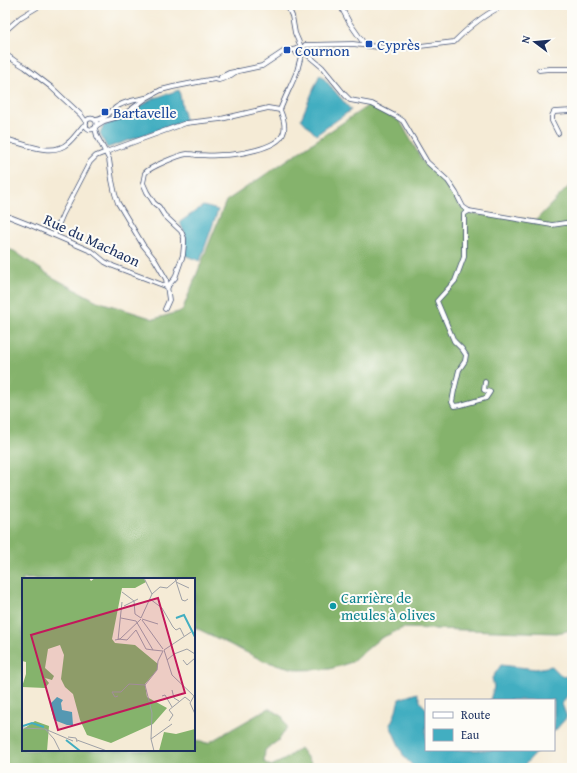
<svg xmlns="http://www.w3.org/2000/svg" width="577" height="773" font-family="'Gentium Book Plus',serif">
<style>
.forest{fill:#85b36c;stroke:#507165}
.water{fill:#42aec1;stroke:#2e6e90}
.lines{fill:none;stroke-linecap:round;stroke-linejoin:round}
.street-casing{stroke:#3c4b70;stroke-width:5.5}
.street{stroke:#fff;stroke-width:4}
.transit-dot{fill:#1a4fb4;stroke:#fdfcf7;stroke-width:1.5}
.culture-dot{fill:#0f9aa8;stroke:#fdfcf7;stroke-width:1.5}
.labels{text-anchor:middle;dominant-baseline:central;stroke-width:4;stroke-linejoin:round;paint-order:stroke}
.transit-label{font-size:15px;fill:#164399;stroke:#fdfcf7;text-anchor:start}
.street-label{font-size:15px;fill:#1b2f5e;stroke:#fdfcf7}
.culture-label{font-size:15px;fill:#0d838f;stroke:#fdfcf7;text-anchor:start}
.inset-river{fill:none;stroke:#42aec1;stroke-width:2}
.inset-road{fill:none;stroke:#9ea0a6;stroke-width:1}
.view{fill:#c2185b;fill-opacity:0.15;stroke:#c2185b;stroke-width:2}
.inset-edge{fill:none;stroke:#1b2f5e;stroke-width:2}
</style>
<rect width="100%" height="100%" fill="#fdfcf7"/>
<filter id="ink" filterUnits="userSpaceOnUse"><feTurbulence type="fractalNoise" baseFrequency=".025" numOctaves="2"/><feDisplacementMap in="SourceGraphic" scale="8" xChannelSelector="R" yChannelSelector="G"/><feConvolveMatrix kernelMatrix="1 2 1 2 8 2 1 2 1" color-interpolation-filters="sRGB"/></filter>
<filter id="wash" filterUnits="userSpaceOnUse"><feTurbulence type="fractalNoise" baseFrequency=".012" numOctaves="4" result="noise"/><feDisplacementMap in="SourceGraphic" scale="16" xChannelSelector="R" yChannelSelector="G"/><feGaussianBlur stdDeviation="0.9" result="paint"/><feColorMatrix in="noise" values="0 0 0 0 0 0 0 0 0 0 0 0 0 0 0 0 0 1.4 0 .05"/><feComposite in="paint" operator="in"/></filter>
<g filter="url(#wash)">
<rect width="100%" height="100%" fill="#f5ebd6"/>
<path class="forest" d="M369,105L400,121L423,162L449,186L461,207L475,214L536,220L572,183V630L556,633L403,628L379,639L352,662L330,669L299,670L264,661L194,627V579H23V750H194V741L208,743L269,708L282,716L287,727L279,740L265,750L264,762L271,766L284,760L300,748L315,768H5V248L14,251L52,277L97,301L154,319L182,311L226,201Z"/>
<g class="water">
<path d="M320,74L351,110L316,135L301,119Z"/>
<path d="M179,90L185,121L107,148L100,134L103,126L126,116L152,99Z"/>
<path d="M203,206L218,210L200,261L184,255L186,238L180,222Z"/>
<path d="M501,665L536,669L552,666L563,677L570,675L572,677V688L562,704L567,717L554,732V700H490L494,687L492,678Z"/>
<path d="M417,693L421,703L426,708V750H538L522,768H415L404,757L390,725L395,714L399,699Z"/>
</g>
</g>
<g filter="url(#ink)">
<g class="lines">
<g class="street-casing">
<g id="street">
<path d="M287,5L292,16L295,33L301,47"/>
<path d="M340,5L349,22L365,45"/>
<path d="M5,31L21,17L41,5"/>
<circle cx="300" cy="51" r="4"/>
<path d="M303,48L305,45L353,44L395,49L454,42C469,27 486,12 506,5"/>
<path d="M304,52L322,67L345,95L350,100L372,104L397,117L403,121L427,162L448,181L456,193L463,207L469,211L552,225L572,222"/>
<path d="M5,54L15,61L25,67L51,87L81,115L86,122"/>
<path d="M539,70L549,69H572"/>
<path d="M221,77L229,73L262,66L283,52L297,49"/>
<circle cx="91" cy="124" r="5.5"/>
<path d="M96,120C107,119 111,109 120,105C127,101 137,100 145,98"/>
<path d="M96,126L104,121L122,116L148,97L161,90L173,87L203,81L215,79L219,80L228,77L237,71"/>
<path d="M95,128L97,136L109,159L112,180L115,194L118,203L143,245L155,260L166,279L169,300L165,309"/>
<path d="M558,133L552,121V116L554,112L572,111"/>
<path d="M5,140H9C27,145 53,157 68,143C73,139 78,132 83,126L86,125"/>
<path d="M469,211L464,214V257L455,281L437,301L454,341L462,349L466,355L465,361L459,370L454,391L452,402L454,406L461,405L486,398L490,392L484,390L485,382"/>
<path d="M5,215L28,224L93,252L105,262L113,266L168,287"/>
<path d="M54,235L63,214L90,162L96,156L106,152L186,123L221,119L268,108L280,110C285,97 292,84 297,71C299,65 299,60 302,55"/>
<path d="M168,286L175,278L183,255L184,244V238L181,231L164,215L159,207L154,203L147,192L143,183L145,173C150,167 179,155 187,154C190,154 193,154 196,155C204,155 213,156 221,155C236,155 277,149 283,134C286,128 283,117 280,110"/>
</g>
</g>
<use href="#street" class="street"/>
</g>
</g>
<g class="transit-dot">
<rect x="365" y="40" width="8" height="8" rx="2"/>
<rect x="283" y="46" width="8" height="8" rx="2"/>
<rect x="101" y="108" width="8" height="8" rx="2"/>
</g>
<circle class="culture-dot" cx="333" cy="606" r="4"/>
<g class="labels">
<g class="transit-label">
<text x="377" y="44">Cyprès</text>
<text x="295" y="50">Cournon</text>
<text x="113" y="112">Bartavelle</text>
</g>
<g class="street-label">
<text transform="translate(92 240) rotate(25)">Rue du Machaon</text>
</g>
<g class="culture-label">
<text x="341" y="597">Carrière de<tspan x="341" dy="17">meules à olives</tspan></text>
</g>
</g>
<g transform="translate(22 578)">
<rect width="173" height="173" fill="#f5ebd6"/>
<path d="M0,0H67L69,3L73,0H121L124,4L113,10H100L90,61L93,65L113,67L136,86L135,92L123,106L125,119L145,130L131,146L89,165L65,157L58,142L51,116L43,109L39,101L42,77L38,67L26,71L23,90L32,98L30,102L23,100L27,105L23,110L0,109L4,96V84L0,83ZM13,143L27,148L25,173H0V152ZM173,151V173H137L142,154L154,156Z" fill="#85b36c"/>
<path d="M35,119L41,122L39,125L40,132L50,134L51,147H45L32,142L28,126Z" fill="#42aec1"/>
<path class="inset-river" d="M154,40L162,37L173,59M1,148L10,145L22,149M44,162L58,173"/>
<path class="inset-road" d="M153,0L160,22L163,23L166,21M154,4L167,10M100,14L112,23L113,36L119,40M130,16L138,9L145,10L157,0M128,21L140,30L151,49L154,52L158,50L162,58M102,28L116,21M99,40L114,43L131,72L141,73M119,40L130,16L122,0M120,41L136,46M120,42L141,71M96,61L105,62L114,52L124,71L131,72M93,62L98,61L119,41M96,62L100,24M142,72L150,97L173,119M142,72L169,54M145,82L152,76L165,71L173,76M161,82L165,87L173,80M150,112L152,120L157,123M96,118L93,119L90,114H99L107,106L123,107M140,118L143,117L150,129M172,118L168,125L173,136M147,143L151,137L147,132L163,119L168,123M0,150L23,151L51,163M23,151L32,161L38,173M46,159L54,160L55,164M129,161L150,146M55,162L85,173M132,173L129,161L130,135L123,107L135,92L136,83L141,73"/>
<path class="view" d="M136,20L163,115L36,152L9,57Z"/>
<rect width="173" height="173" class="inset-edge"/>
</g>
<rect width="577" height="773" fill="none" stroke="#fdfcf7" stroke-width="20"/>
<rect x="425" y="699" width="130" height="52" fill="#fdfcf7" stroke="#a3aaba"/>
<rect x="433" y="712" width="20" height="6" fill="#ffffff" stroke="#a3aaba"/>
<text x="461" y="719" font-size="12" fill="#1b2f5e">Route</text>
<rect x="433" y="729" width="20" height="12" fill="#42aec1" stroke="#a3aaba"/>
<text x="461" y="739" font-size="12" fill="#1b2f5e">Eau</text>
<g transform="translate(535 42) rotate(286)" stroke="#fdfcf7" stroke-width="3" paint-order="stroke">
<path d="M0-3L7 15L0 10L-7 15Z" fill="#1b2f5e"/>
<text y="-6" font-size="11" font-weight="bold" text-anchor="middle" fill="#1b2f5e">N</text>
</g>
</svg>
